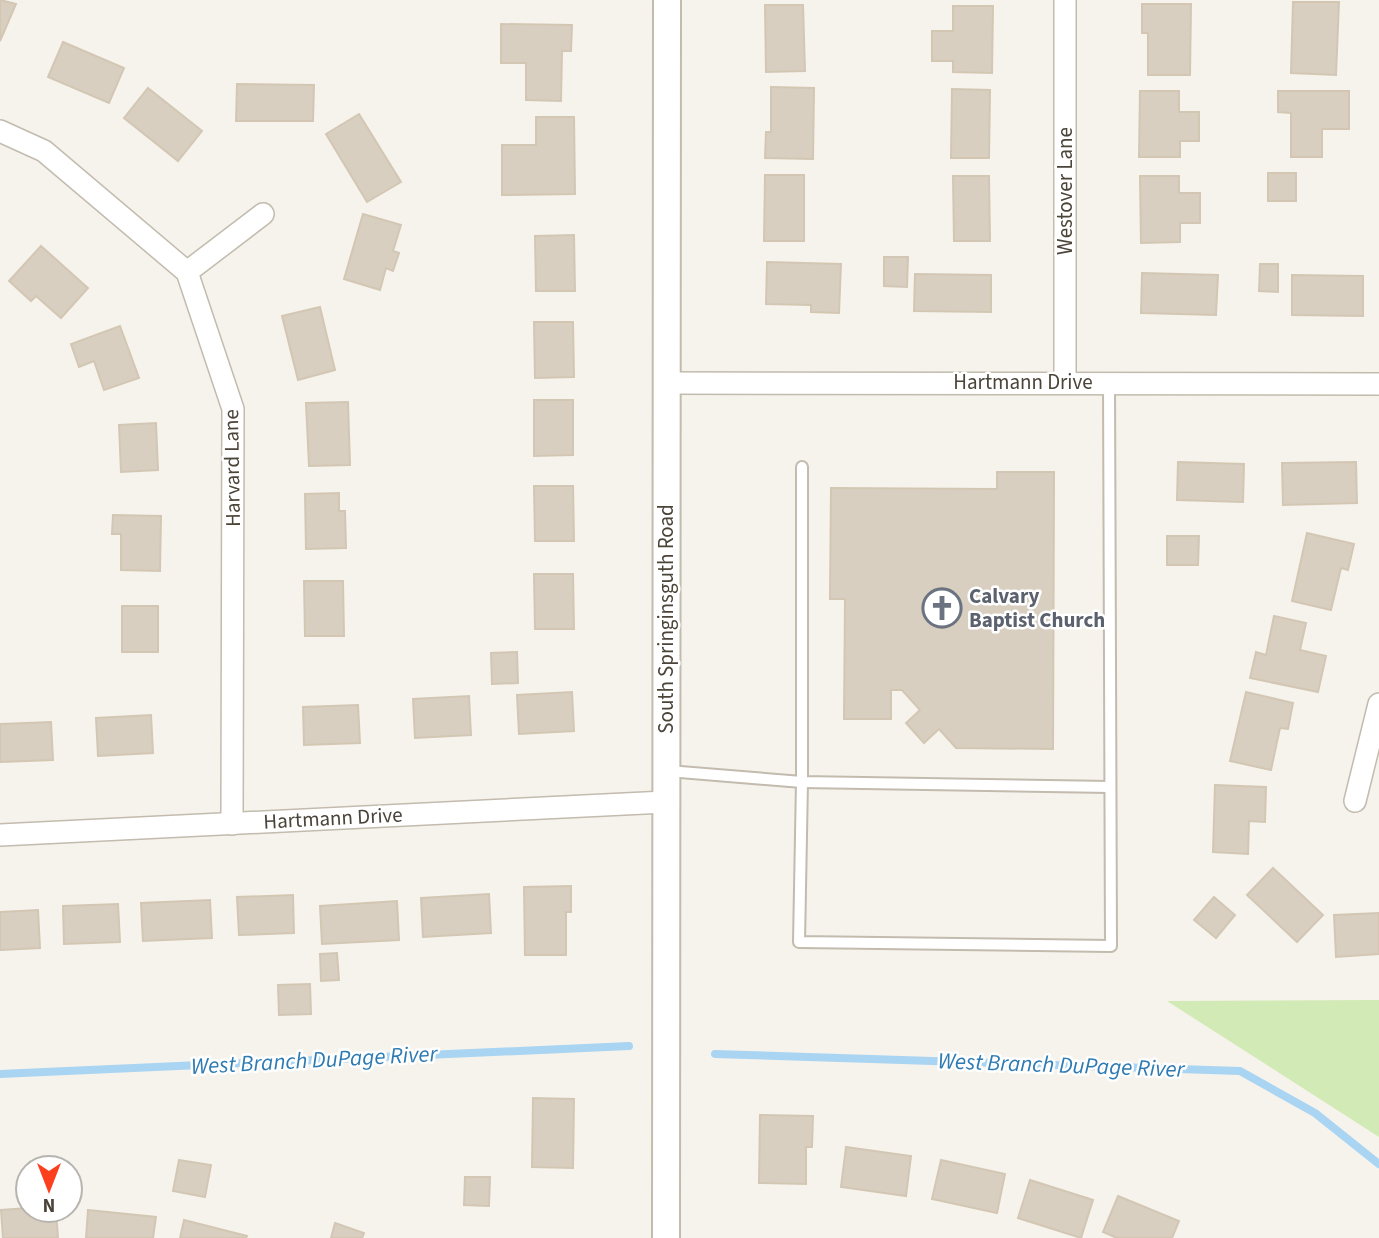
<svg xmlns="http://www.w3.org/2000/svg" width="1379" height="1238" font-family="'Source Sans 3',sans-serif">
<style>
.green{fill:#d2eab5}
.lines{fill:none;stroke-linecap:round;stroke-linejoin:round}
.stream{stroke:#a9d4f2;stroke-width:8}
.building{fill:#d8cfc1;stroke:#d3c7b4;stroke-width:2}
.service-casing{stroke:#c2bbae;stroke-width:14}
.minor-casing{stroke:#c2bbae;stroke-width:24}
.tertiary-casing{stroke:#c2bbae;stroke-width:30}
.service{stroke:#fff;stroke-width:10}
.minor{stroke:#fff;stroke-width:21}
.tertiary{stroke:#fff;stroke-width:26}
.labels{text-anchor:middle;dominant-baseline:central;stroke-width:5;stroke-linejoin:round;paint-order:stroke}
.street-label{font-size:21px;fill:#4b4439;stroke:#fff}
.worship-label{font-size:21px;font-weight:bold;fill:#5b616d;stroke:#fff;text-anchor:start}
.water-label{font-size:23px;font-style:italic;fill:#2e7ab2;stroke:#fff}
</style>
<rect width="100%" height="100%" fill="#f6f3ec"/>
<path class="green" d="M1379,1000V1137L1167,1001Z"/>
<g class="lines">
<g class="stream">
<path d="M715,1054L1240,1071L1315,1113L1379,1164"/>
<path d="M0,1074L629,1046"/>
</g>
</g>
<g class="building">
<path d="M0,0L16,4L0,41Z"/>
<path d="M1293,2H1339L1336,75L1291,73Z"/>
<path d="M1142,4H1191L1190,75H1148V33H1142Z"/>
<path d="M765,5H803L805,71L766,72Z"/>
<path d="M953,6H993L992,73L953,72V61H932V31H953Z"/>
<path d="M501,24L572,25L571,51H562L561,101L526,100V63H501Z"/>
<path d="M63,42L124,68L109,103L48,77Z"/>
<path d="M237,84L314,85L313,121H236Z"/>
<path d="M771,87L814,88L813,159L765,158L766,132H771Z"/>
<path d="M148,88L202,131L178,161L124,118Z"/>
<path d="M952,89L990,90L989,158H951Z"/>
<path d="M1140,91H1179V112H1199V141H1180V157H1139Z"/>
<path d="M1278,91H1349V129H1322V157H1291V113L1278,112Z"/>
<path d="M359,114L401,182L367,202L326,134Z"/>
<path d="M536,117H574L575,194L502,195V145H536Z"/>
<rect x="1268" y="173" width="28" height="28"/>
<path d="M765,175H804V241H764Z"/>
<path d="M953,176H989L990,241H954Z"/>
<path d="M1140,176H1179V193H1200V223H1180V242L1141,243Z"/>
<path d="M363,214L401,225L393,251L399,253L393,271L386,268L380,290L344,279Z"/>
<path d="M574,235L575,291H536L535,236Z"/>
<path d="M41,246L88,288L61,318L36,296L31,301L9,281Z"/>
<path d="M884,257H908L907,287L884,286Z"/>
<path d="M767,262L841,264L839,313L811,312V305L766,304Z"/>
<path d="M1260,264H1278V292L1259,291Z"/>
<path d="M1142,273L1218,275L1216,315L1141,313Z"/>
<path d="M915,274L991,275V312L914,311Z"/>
<path d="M1292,275L1363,276V316L1292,315Z"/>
<path d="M320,307L335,370L298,380L282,316Z"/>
<path d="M534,322H573L574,377L535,378Z"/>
<path d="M120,326L139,378L104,390L94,361L79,367L71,344Z"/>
<path d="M534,400H573V455L534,456Z"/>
<path d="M348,402L350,465L309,466L306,403Z"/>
<path d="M156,423L158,470L121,472L119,425Z"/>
<path d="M1178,462L1244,464L1243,502L1177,500Z"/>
<path d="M1356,462L1357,503L1283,505L1282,463Z"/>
<path d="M997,472H1054L1053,749L956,748L939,729L924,743L906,723L920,710L902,690H891V719H844L845,599H830L831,488L997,489Z"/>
<path d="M534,486H573L574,541H535Z"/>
<path d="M339,493V511H345L346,548L306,549L305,494Z"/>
<path d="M113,515L161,516L160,571L121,570V534H112Z"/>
<path d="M1307,533L1354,544L1348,570L1341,568L1331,610L1292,601Z"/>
<path d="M1167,536H1199L1198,565H1167Z"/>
<path d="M534,574H573L574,629H535Z"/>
<path d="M304,581H343L344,636H305Z"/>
<rect x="122" y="606" width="36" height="46"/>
<path d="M1274,616L1306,623L1300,650L1326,656L1318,692L1250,678L1256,652L1266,655Z"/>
<path d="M517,652L518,683L492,684L491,653Z"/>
<path d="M572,692L574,731L519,734L517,695Z"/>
<path d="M1246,692L1293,703L1288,729L1280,728L1271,770L1230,761Z"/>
<path d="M469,696L471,735L415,738L413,699Z"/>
<path d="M358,705L360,743L304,745L303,707Z"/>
<path d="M151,715L153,753L98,756L96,718Z"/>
<path d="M51,722L53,760L0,762V724Z"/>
<path d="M1215,785L1266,787L1265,822L1249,821L1248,854L1213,852Z"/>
<path d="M1273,868L1323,915L1297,942L1247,895Z"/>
<path d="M571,886V912H566V955H525L524,887Z"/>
<path d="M489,894L491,933L423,937L421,898Z"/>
<path d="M293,895L294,933L239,935L237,897Z"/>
<path d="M1214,897L1235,915L1216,938L1194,920Z"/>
<path d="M210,900L212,938L143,941L141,903Z"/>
<path d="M397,901L399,940L322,944L320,906Z"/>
<path d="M118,904L120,942L64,944L63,906Z"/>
<path d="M38,910L40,948L0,950V912Z"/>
<path d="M1379,913V954L1336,957L1334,915Z"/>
<path d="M337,953L339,980L321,981L320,954Z"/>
<path d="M310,984L311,1014L279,1015L278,985Z"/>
<path d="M533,1098L574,1099L573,1168L532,1167Z"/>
<path d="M760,1115L813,1116L812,1147H806V1184L759,1183Z"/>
<path d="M846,1147L911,1156L906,1196L841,1187Z"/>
<path d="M179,1160L211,1165L205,1197L173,1191Z"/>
<path d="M941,1160L1005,1174L997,1213L932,1199Z"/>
<path d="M465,1177H490L489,1206L464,1205Z"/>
<path d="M1030,1180L1093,1200L1081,1238L1018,1218Z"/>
<path d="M1118,1196L1179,1221L1172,1238H1117L1103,1232Z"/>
<path d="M28,1208L56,1210L58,1238H3L1,1210Z"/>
<path d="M88,1210L156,1217L153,1238H86Z"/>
<path d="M184,1220L247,1236L246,1238H180Z"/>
<path d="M335,1223L364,1233L362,1238H331Z"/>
</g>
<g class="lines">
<g class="service-casing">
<g id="service">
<path d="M802,467V782L1110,787"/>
<path d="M668,771L802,782L799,942L1111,946L1109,382"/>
</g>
</g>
<g class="minor-casing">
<g id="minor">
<path d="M1065,0V382"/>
<path d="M0,131L44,151L187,272L233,409L232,824"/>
<path d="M187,272L263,214"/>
<path d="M667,383L1379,384"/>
<path d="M1355,801L1379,704"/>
<path d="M0,835L665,802"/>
</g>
</g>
<g class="tertiary-casing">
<path id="tertiary" d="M666,1238L667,0"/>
</g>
<use href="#service" class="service"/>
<use href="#minor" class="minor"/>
<use href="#tertiary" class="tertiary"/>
</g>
<defs>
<g id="church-ring" transform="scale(2.0125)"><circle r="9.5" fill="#fff" stroke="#6b7280" stroke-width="1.5"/><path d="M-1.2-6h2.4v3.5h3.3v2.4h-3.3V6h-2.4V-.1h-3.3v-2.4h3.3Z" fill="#6b7280"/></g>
</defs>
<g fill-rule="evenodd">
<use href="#church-ring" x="942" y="608"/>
</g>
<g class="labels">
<g class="street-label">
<text transform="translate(1065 191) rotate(-90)">Westover Lane</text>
<text x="1023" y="382">Hartmann Drive</text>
<text transform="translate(232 468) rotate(-91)">Harvard Lane</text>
<text transform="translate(666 619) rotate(-90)">South Springinsguth Road</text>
<text transform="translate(333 818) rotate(-3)">Hartmann Drive</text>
</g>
<g class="worship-label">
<text x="969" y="596">Calvary<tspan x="969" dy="24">Baptist Church</tspan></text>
</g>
<g class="water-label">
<text transform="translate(314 1060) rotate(-3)">West Branch DuPage River</text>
<text transform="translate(1061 1065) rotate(2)">West Branch DuPage River</text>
</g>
</g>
<g transform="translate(49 1189) rotate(180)"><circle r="33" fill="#ffffff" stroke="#b7b4b0" stroke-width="2"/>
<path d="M0-5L12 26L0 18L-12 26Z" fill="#fc3f1d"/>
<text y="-10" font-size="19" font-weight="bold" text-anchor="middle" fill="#4b4439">N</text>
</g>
</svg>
